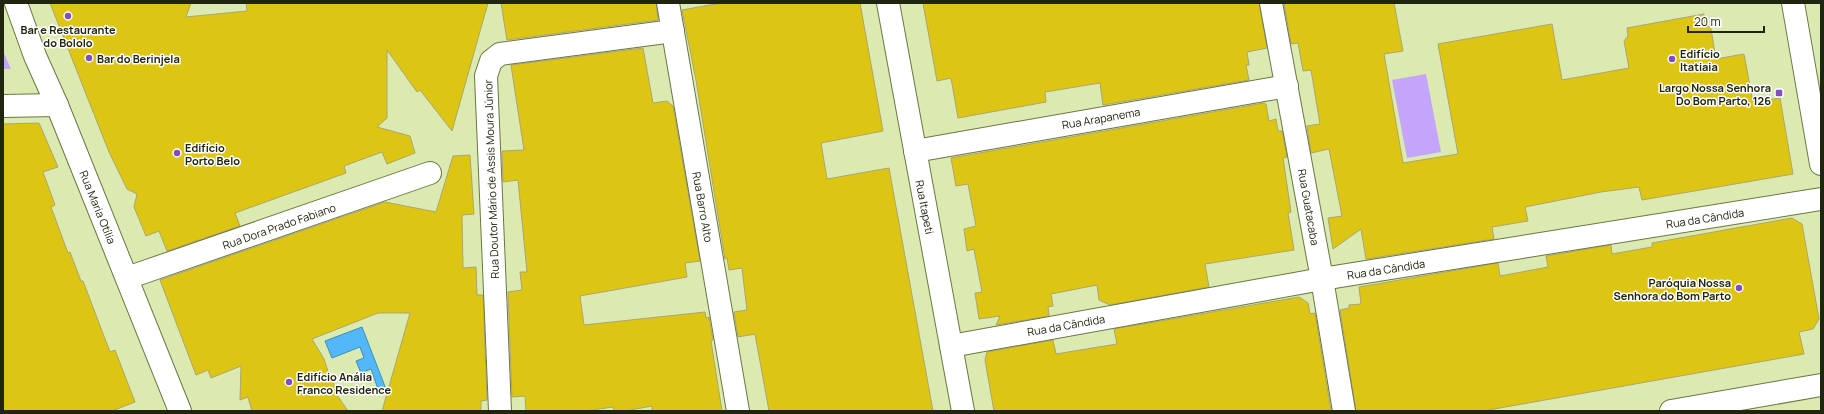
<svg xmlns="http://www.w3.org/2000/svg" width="1824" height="414" font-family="Manrope,sans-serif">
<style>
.green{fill:#c5a5fb}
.water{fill:#52b8fa;stroke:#438cb4}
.building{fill:#ddc513;stroke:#ada56b}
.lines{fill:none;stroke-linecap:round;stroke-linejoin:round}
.street-casing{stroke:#6a7742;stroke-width:24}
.secondary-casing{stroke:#6a7742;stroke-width:24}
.street{stroke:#fff;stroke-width:22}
.secondary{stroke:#fff;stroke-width:22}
.poi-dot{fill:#814dc4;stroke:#fff;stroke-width:1.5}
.labels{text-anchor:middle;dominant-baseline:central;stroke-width:3;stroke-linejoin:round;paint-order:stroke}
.poi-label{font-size:11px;font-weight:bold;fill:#20250f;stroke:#fff;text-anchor:start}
.street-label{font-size:11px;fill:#20250f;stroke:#fff}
</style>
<rect width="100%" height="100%" fill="#daeab1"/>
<g class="green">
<path d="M3,51L11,69H3Z"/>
<path d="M1426,74L1441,152L1407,158L1392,80Z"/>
</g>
<path class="water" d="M362,327L386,389L379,392L371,369L361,373L356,361L364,358L360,347L332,358L325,341Z"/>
<g class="building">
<path d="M50,3H191L186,17L247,11L246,3H488L452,131L420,90L417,92L387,50V118L377,127L410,136L415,153L387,164L382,152L344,166L346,173L235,213L240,226L167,251L159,231L146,236L134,207L137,194L127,189L109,152Z"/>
<path d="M501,3H656L658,20L507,40Z"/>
<path d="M721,3H860L883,131L821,143L827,179L889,168L933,411H769L755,334L738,337L734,312L747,310L742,268L729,270L727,258L725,259L696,80L682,10Z"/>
<path d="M923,3H1259L1267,48L1247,52L1249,65H1246L1249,80L1103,105L1100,83L1045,92L1046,102L958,118L951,78L937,81Z"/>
<path d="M1284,3H1394L1403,51L1384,54L1403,163L1458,154L1438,44L1552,24L1562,80L1629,68L1624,41L1628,36L1627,28L1704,14L1705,22L1711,29L1716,59L1744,54L1753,102L1780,98L1793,174L1642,200L1639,187L1601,192L1525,207L1528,221L1492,227L1494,239L1366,259L1361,229L1333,249L1328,218L1342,216L1329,149L1311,153L1307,126L1320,124L1311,70L1303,71L1298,43L1291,44Z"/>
<path d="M643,48L653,103L667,101L673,106L700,261L685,263L687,277L580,296L584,325L705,312L706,318L709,317L713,340L711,341L722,411H652V406L625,411H614L613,407L585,411H526L525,396L512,397L508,292L522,290L520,272H527L518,180L503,182L502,151L524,150L511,65Z"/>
<path d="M1264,103L1266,104L1269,121L1276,119L1278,131H1282L1287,157L1283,158L1291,212L1288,213L1294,250L1205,264L1209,287L1110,305L1099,300L1097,285L1051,294L1053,306L1048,307L1049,316L996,325L1000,316L979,319L975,293L982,292L974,249L967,251L964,229L976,226L968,184L956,186L951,158Z"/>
<path d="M39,123L58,167L43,172L55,205L51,207L68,253L70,252L81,281H83L110,352L115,350L135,402L112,411H3V124Z"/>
<path d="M470,155L474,214L462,215L463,268L476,267L477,295H483L487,400L481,401V411H382L410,313H378L312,339L324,359L328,371L333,378L335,392L348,411H252L248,397L240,400L241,366L211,378L208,370L196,375L160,280L385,202L436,212L453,156Z"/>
<path d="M1792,218L1802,224L1819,319L1813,329L1799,332L1804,354L1483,411H1356L1340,310L1349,308V305L1361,304L1359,287L1498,263L1500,276L1548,267L1546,256L1611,245L1612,254L1652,247V243Z"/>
<path d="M1299,297L1308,303L1310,314L1315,313L1331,411H994L985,360L987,352L1053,340L1056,354L1117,344L1114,329Z"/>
</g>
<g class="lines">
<g class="street-casing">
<g id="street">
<path d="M668,3L738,411"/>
<path d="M888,3L963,411"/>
<path d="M1271,3L1322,279L1344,411"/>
<path d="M3,106L57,105"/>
<path d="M915,151L1287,86"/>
<path d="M127,278L430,173"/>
<path d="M951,346L1322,279L1821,199"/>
<path d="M500,411L486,76L491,61L500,54L673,31"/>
<path d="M1671,411L1821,385"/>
</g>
</g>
<g class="secondary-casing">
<g id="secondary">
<path d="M16,3L35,56L57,105L180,411"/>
<path d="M1793,3L1821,164"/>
</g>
</g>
<use href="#street" class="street"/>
<use href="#secondary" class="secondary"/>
</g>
<g class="poi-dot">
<circle cx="68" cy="16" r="4"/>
<circle cx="89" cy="58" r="4"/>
<circle cx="1672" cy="59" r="4"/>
<rect x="1775" y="89" width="8" height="8" rx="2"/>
<circle cx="177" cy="153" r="4"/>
<circle cx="1739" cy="288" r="4"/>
<circle cx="289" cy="382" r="4"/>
</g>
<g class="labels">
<g class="poi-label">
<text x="68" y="29" text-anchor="middle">Bar e Restaurante<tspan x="68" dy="13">do Bololo</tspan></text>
<text x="1680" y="53">Edifício<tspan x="1680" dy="13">Itatiaia</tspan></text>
<text x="97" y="58">Bar do Berinjela</text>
<text x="1771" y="87" text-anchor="end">Largo Nossa Senhora<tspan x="1771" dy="13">Do Bom Parto, 126</tspan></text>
<text x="185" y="147">Edifício<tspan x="185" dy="13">Porto Belo</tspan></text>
<text x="1731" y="282" text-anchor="end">Paróquia Nossa<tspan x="1731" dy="13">Senhora do Bom Parto</tspan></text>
<text x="297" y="376">Edifício Anália<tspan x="297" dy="13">Franco Residence</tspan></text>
</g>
<g class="street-label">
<text transform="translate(1101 118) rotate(-10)">Rua Arapanema</text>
<text transform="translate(491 179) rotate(-92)">Rua Doutor Mário de Assis Moura Júnior</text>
<text transform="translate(98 207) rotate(68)">Rua Maria Otília</text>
<text transform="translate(703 207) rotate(80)">Rua Barro Alto</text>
<text transform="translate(925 207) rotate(79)">Rua Itapeti</text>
<text transform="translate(1309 207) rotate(80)">Rua Guatacaba</text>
<text transform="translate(1705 218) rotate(-9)">Rua da Cândida</text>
<text transform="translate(279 226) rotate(-19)">Rua Dora Prado Fabiano</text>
<text transform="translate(1386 269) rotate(-9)">Rua da Cândida</text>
<text transform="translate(1066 325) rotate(-10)">Rua da Cândida</text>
</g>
</g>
<rect width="1824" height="414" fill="none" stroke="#20250f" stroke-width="8"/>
<path d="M1688 26v6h76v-6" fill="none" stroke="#20250f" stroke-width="2"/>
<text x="1694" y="26" font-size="12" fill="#20250f" stroke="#ffffff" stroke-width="3" paint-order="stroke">20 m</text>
</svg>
